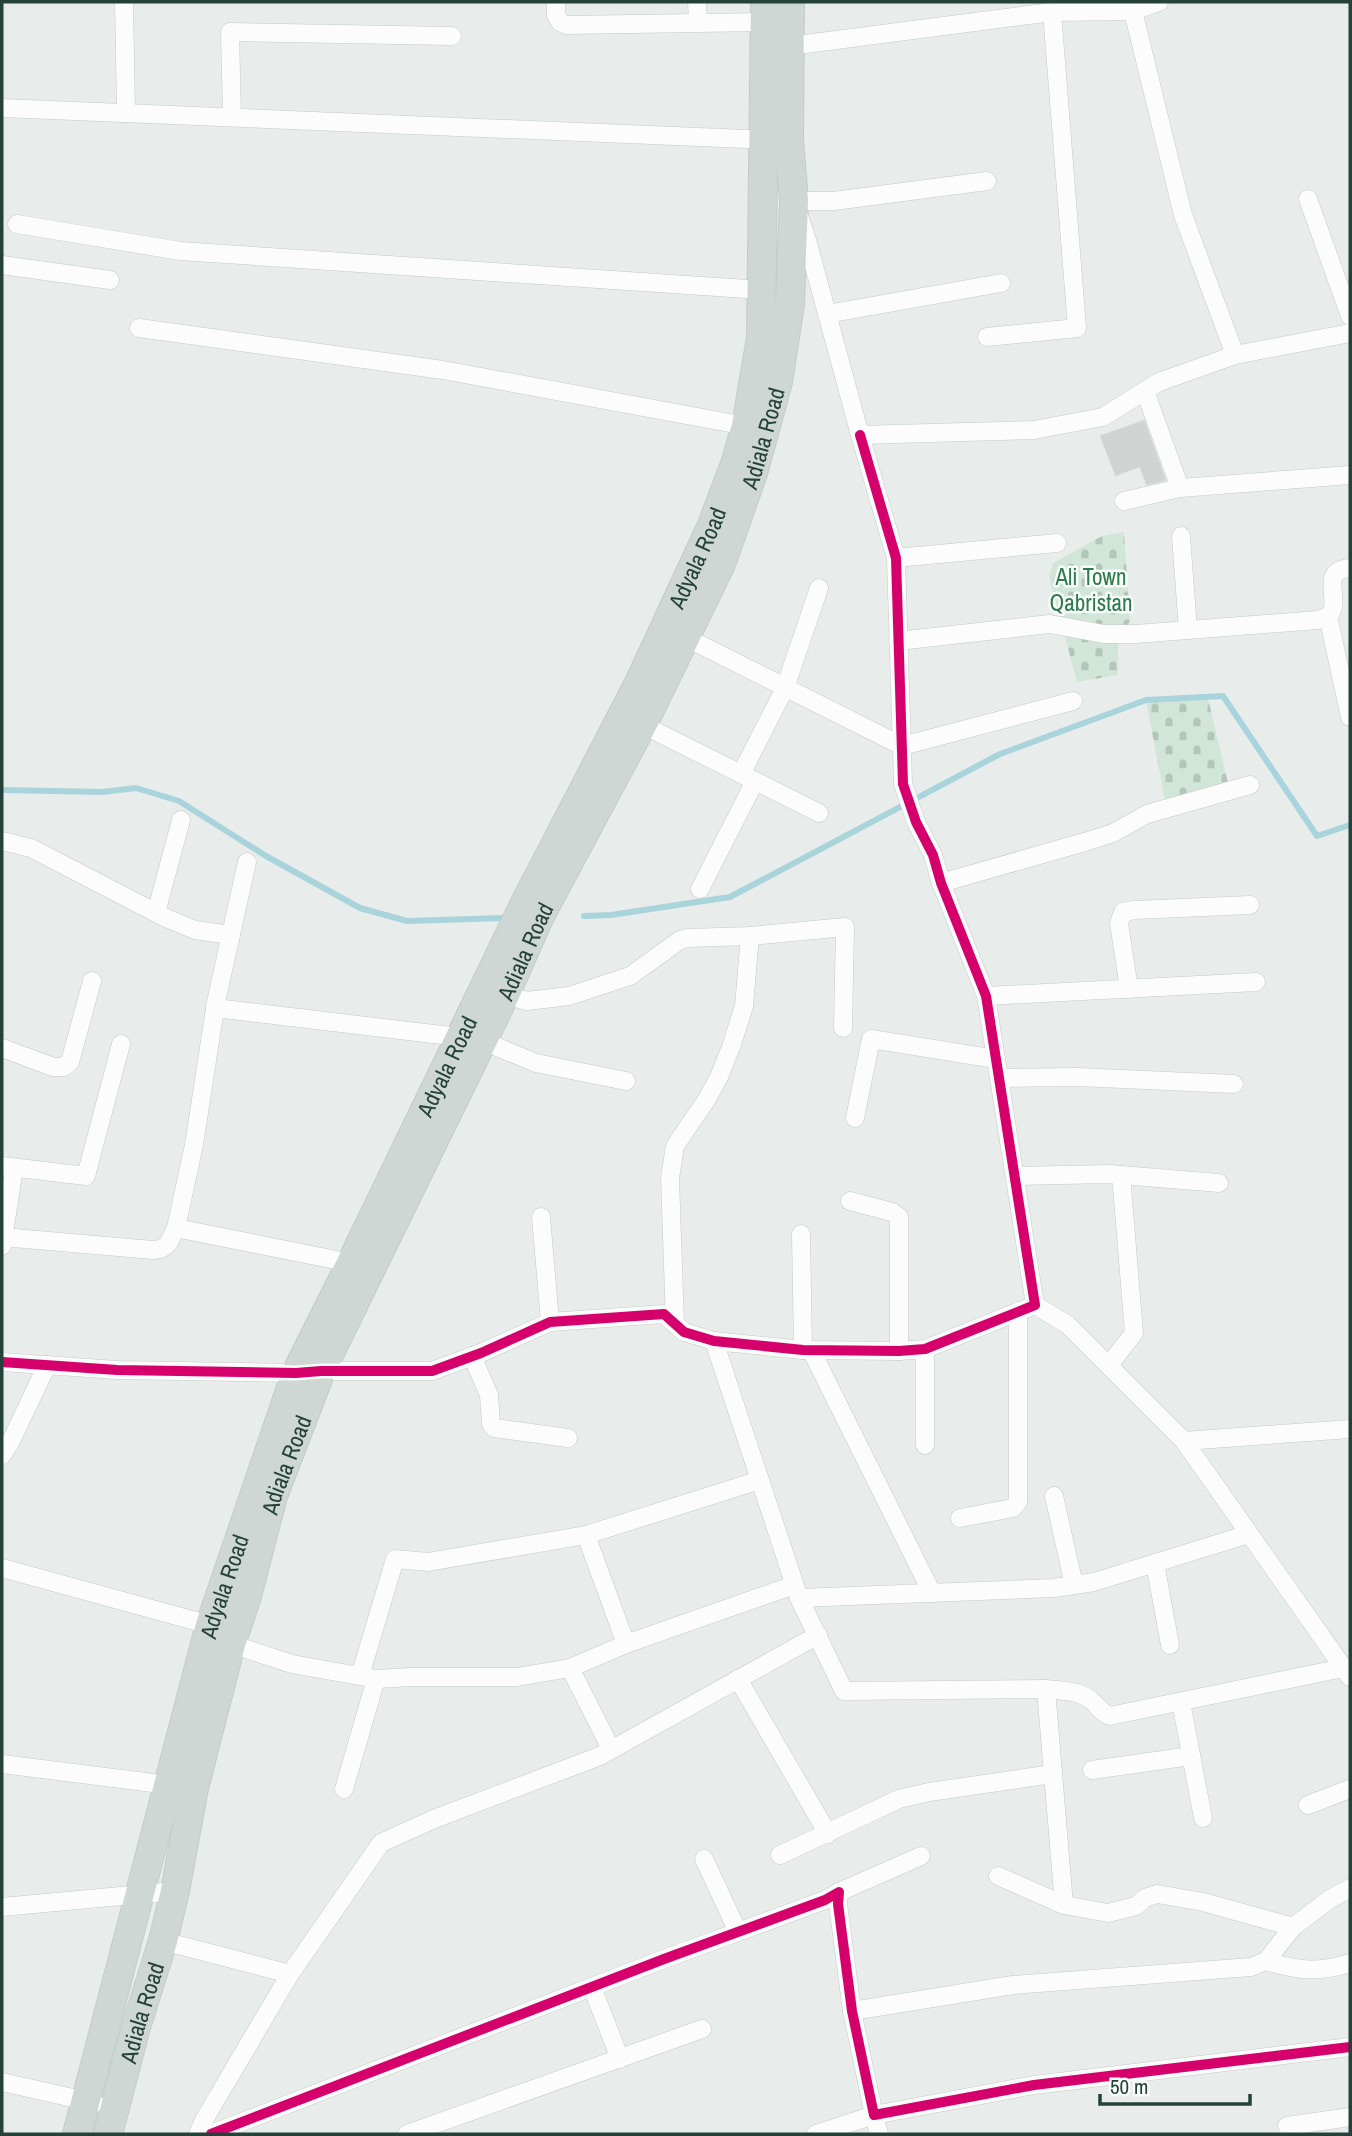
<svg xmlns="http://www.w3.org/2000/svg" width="1352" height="2136" font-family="'Archivo Narrow',sans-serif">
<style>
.cemetery{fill:url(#cemetery-stones)}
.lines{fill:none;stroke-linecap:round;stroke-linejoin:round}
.stream{stroke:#a9d4db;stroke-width:6}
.building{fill:#cfd4d2;stroke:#d1d6d4;stroke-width:2}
.minor-casing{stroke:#c5cac8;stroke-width:19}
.primary-casing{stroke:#c3ccc9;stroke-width:30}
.minor{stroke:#fcfcfc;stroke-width:18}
.primary{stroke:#cfd7d5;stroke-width:28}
.cycleway-casing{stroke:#f7fbf9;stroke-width:15}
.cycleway{stroke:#d6006c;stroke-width:10}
.labels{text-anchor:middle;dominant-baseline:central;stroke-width:5;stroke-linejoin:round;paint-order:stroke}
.street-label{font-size:23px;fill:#24423a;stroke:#f7fbf9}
.park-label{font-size:23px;fill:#2d7a4b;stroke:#f7fbf9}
</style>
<defs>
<pattern id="cemetery-stones" width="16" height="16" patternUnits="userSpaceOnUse" patternTransform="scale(1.75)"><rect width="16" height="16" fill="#d1e6d8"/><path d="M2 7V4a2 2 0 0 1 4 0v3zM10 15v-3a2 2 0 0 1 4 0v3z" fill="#b3c6ba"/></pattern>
</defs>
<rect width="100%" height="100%" fill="#e8edeb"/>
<g class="cemetery">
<path d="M1124,532L1130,621L1118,640V675L1077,682L1049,576L1053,563L1102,536Z"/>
<path d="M1207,694L1228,783L1165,800L1146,700Z"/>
</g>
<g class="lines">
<g class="stream">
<path d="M2,790L102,792L136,788L179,801L266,856L360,908L407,921L504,918"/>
<path d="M584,916L611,915L730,897L1000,754L1146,700L1223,696L1317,836L1350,825"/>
</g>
</g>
<path class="building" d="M1144,421L1165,480L1147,484L1140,466L1116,475L1101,436Z"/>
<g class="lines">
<g class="minor-casing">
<g id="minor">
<path d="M124,2L126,113"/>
<path d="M556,2V15L560,22L566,25L765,22"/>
<path d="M697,2L698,22"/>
<path d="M1133,11L1183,215L1235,355"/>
<path d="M790,46L1052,12L1133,11L1159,2"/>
<path d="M2,108L771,140"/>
<path d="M232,117L230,32L452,36"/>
<path d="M987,181L834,201H794L807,240L860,435L1034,430L1103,417L1159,382L1235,355L1350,333"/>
<path d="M1308,199L1350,316"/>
<path d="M17,224L180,251L762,290"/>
<path d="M2,265L110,280"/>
<path d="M827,314L1001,283"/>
<path d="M139,328L443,370L746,426"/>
<path d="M987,337L1077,328L1052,12"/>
<path d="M1145,391L1180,488"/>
<path d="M1124,501L1180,488L1350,475"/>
<path d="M1181,536L1188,630"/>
<path d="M896,558L1057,543"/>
<path d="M1328,616L1350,717"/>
<path d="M679,634L902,746L1073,701"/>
<path d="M898,641L1050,624L1104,634H1136L1318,620C1321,619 1327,617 1329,615C1343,601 1317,571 1350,568"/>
<path d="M635,721L819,813"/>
<path d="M741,774L785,688L819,588"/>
<path d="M2,841L31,848L166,918L195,930L231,935"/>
<path d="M941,883L1088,841L1113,833L1147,814L1250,785"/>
<path d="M700,889L755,781"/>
<path d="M156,913L181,820"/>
<path d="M1129,989L1119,923L1123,912L1135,910L1250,905"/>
<path d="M505,995L527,1001L569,996L630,976L680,940L688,938L750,936L845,927L843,1028"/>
<path d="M986,996L1256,982"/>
<path d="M215,1008L459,1037"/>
<path d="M483,1041L536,1063L626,1081"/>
<path d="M2,1048L53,1067H64L70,1062L92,981"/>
<path d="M999,1078L1078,1077L1234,1084"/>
<path d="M855,1118L871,1039L996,1059"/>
<path d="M2,1166L86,1176L121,1044"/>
<path d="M1015,1176L1109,1174L1219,1183"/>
<path d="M850,1201L892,1212L899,1217V1351"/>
<path d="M541,1217L550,1322"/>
<path d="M176,1228L351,1263"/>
<path d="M801,1234L803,1350"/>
<path d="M2,1237L153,1250L161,1249L168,1244L176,1228L194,1145L216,1002L247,862"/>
<path d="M2,1246L14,1168"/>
<path d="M1035,1305L1068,1325L1184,1441L1350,1677"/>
<path d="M675,1324L670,1178L675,1146L707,1099L719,1077L731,1047L744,1006L750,936"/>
<path d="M714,1341L799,1598L844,1691L1046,1689L1064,1905"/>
<path d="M925,1349V1445"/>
<path d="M811,1350L932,1593"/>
<path d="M472,1356L489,1395L491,1424L494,1428L568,1438"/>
<path d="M2,1362L117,1370L296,1373L321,1371H432L481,1353L550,1322L664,1314L684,1332L714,1341L803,1350L899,1351L925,1349L1035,1305L986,996L941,883L933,855L916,822L903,784L896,558L860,435"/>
<path d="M1109,1365L1134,1333L1121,1175"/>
<path d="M1184,1441L1350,1429"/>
<path d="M2,1455L10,1443L47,1365"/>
<path d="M1054,1496L1074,1585"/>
<path d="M960,1518L1013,1508L1018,1502V1311"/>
<path d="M1155,1563L1170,1645"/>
<path d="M2,1568L210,1625"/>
<path d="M799,1598L1054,1588L1094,1582L1249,1534"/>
<path d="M231,1644L292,1664L376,1679L411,1677H517L570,1668L611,1749"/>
<path d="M626,1644L794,1585"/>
<path d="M570,1668L626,1644L586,1535"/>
<path d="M360,1676L395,1559L428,1562L586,1535L760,1480"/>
<path d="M738,1679L828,1834"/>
<path d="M1046,1689C1062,1691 1079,1690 1092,1701C1099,1707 1101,1713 1110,1716L1343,1668"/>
<path d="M1181,1702L1203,1818"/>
<path d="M2,1764L177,1786"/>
<path d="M1092,1770L1191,1756"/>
<path d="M344,1789L376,1679"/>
<path d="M1308,1805L1350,1789"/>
<path d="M780,1855L899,1799L929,1792L1053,1774"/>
<path d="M704,1859L738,1932"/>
<path d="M998,1876L1064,1905L1108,1913L1136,1906L1145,1898L1157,1894L1203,1902L1293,1927"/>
<path d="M839,1892L921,1856"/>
<path d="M2,1907L175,1891"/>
<path d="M163,1941L290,1974L381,1843L434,1819L600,1756L818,1635"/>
<path d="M1266,1961C1298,1971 1319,1973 1350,1963"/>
<path d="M592,1987L620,2059"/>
<path d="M852,2011L1013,1985L1251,1967L1266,1961L1293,1927L1330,1899L1350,1888"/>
<path d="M2,2082L95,2103"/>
<path d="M1287,2126L1350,2117"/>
<path d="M198,2134L204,2120L290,1974"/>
<path d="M211,2134L664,1959L825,1900L839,1892L838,1904L852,2011L874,2115L1034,2085L1350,2047"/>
<path d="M407,2134L702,2029"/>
<path d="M816,2134L874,2115L879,2134"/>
</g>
</g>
<g class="primary-casing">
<g id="primary">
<path id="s1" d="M77,2134L210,1625L296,1373L351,1263L525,903L639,683L712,525L735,464L746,426L761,338L765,2"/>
<path id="s2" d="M108,2134L136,2027L163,1941L175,1891L194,1788L231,1644L247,1596L273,1496L321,1371L505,995L540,916L647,716L721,564L753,473L778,382L790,304L794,201L789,140L790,2"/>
</g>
</g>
<use href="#minor" class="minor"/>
<use href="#primary" class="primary"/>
<g class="cycleway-casing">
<g id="cycleway">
<path d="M2,1362L117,1370L296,1373L321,1371H432L481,1353L550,1322L664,1314L684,1332L714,1341L803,1350L899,1351L925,1349L1035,1305L986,996L941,883L933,855L916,822L903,784L896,558L860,435"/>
<path d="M211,2134L664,1959L825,1900L839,1892L838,1904L852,2011L874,2115L1034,2085L1350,2047"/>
</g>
</g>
<use href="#cycleway" class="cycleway"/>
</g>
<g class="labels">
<g class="street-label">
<text stroke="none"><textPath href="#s2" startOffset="1827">Adiala Road</textPath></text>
<text stroke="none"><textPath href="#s1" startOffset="1701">Adyala Road</textPath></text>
<text stroke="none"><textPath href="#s2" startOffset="1260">Adiala Road</textPath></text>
<text stroke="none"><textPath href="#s1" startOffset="1134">Adyala Road</textPath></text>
<text stroke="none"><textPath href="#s2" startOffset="693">Adiala Road</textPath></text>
<text stroke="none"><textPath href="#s1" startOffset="567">Adyala Road</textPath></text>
<text stroke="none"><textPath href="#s2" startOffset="126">Adiala Road</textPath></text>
</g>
<g class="park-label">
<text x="1091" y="576">Ali Town<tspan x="1091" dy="26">Qabristan</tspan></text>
</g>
</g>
<rect width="1352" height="2136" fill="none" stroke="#24423a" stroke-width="7"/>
<path d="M1100 2094v10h150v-10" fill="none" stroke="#24423a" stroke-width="3.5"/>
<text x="1110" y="2094" font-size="21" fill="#24423a" stroke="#f7fbf9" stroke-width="5" paint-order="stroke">50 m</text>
</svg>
